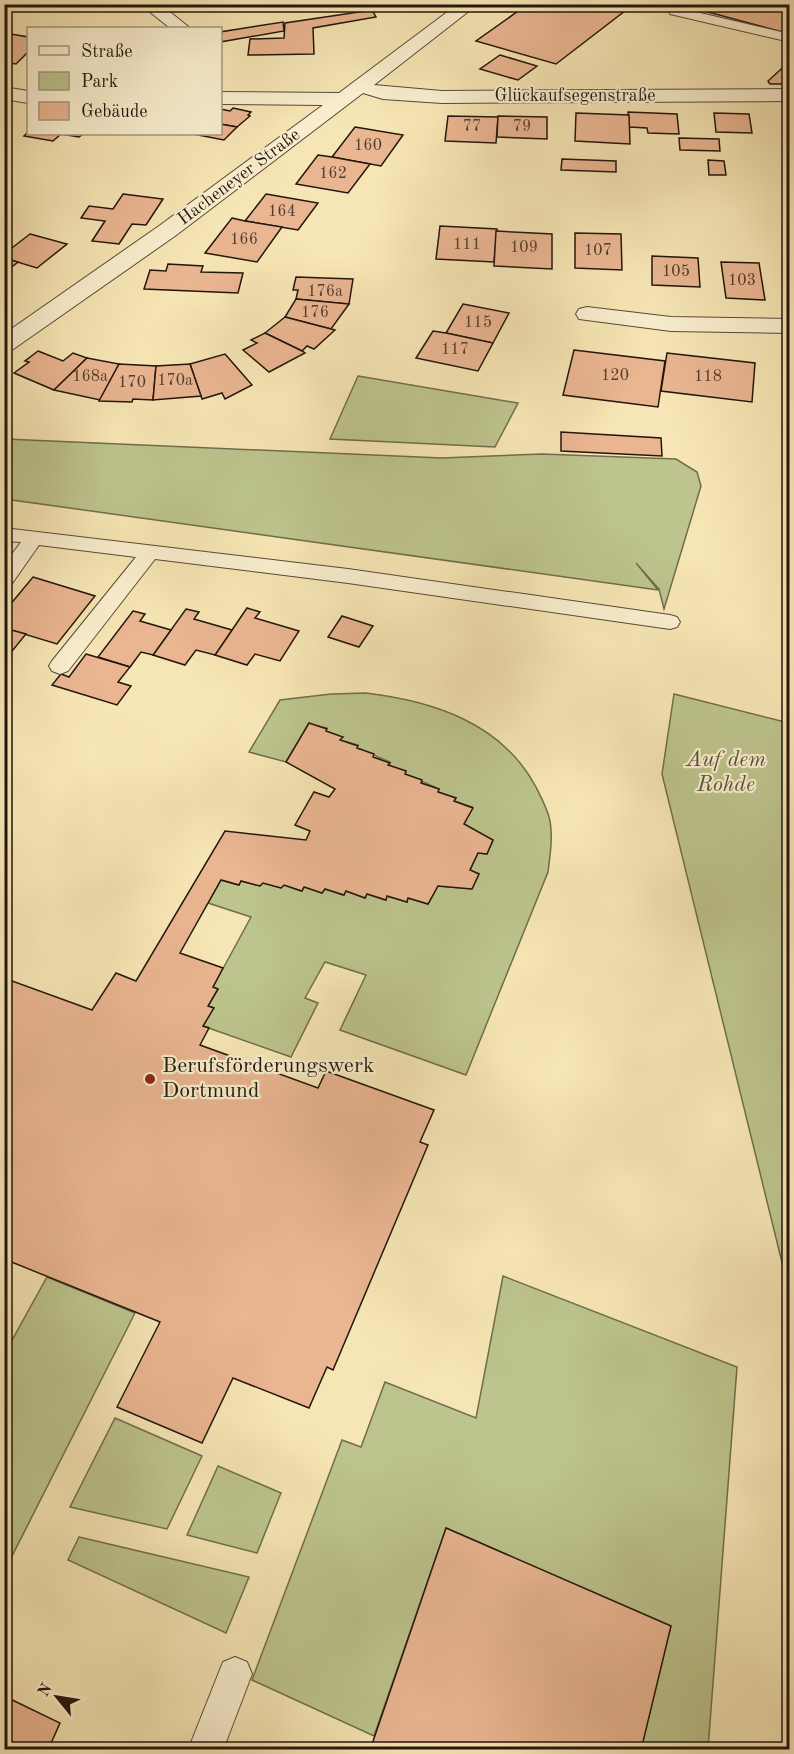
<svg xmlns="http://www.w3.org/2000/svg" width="794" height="1754" font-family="'Old Standard TT',serif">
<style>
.green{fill:#bdc48d;stroke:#706d4c;stroke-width:1.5}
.building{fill:#eab692;stroke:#22160c;stroke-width:1.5}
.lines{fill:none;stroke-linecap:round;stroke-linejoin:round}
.service-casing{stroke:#574a36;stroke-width:2}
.minor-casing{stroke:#574a36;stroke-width:2}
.service{fill:#faefcf;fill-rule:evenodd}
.minor{fill:#faefcf;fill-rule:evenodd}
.poi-dot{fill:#8f2418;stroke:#faefcf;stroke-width:2}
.labels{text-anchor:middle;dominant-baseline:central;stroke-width:4.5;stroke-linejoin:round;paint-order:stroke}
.far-number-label{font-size:16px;fill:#543e2e}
.far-street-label{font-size:18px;fill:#22160c;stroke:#faefcf}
.park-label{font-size:22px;font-style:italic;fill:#585339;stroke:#faefcf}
.poi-label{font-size:22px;fill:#22160c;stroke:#faefcf;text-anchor:start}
</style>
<rect width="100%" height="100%" fill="#f7e6b5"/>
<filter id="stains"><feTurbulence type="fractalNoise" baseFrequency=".00333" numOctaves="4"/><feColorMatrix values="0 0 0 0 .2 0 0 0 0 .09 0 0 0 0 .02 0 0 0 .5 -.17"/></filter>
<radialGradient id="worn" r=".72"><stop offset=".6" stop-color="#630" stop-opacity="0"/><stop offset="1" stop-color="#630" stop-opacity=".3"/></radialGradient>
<g class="green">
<path d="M358,376L518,403L495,447L330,439Z"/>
<path d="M5,439L442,458L542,454L676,459L697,472L701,486L664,609L659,589L636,563L658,590L5,499Z"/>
<path d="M366,693C433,701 502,723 536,787C541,797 548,810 550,821C553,838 550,855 548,872L466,1075L340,1030L366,975L325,962L305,998L318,1003L291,1057L203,1026L213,1008L208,1006L218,989L213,987L251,917L208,903L221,880L238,885L241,881L260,886L263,883L281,888L284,885L301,891L304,887L325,889L343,895L346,891L365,898L367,894L385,900L387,896L407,902L408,898L428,904L438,886L472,889L479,874L470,870L478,853L487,854L493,840L464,824L472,807L454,801L456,798L438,792L439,789L405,774L406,771L388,765L390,762L357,748L358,745L340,740L342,738L326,731L327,728L309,724L286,762L249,752L280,700L331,694Z"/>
<path d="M674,694L789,723V1291L662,774Z"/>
<path d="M503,1276L737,1367L708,1749H641L671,1626L446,1528L374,1736L252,1680L342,1440L361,1447L385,1382L476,1418Z"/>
<path d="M47,1277L135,1313L5,1570V1353Z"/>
<path d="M115,1418L202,1456L167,1529L70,1507Z"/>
<path d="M218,1466L281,1493L257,1553L187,1535Z"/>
<path d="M79,1537L249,1577L226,1633L68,1560Z"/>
</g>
<g class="building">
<path d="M528,4H634L556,64L476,41Z"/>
<path d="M678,4H790V34Z"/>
<path d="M372,10L376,17L313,28L314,54L248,55L250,39L284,38L285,23Z"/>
<path d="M283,22L284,31L220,42V32Z"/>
<path d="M11,34L28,37V52L16,64L4,62V41Z"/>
<path d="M500,55L537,66L518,80L480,69Z"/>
<path d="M790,61V84H770L768,81Z"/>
<path d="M233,108L251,112L248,115L250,116L237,127L220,124V109L230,111Z"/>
<path d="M628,112L677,114L679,134L648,133L647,128L629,127Z"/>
<path d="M576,113L629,115L630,144L575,141Z"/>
<path d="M714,113L749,114L752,133L716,132Z"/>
<path d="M448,116L498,117L496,143L445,141Z"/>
<path d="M498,116L547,117V139L497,137Z"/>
<path d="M220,124L237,127L224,140L193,134H220Z"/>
<path d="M355,127L403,135L381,166L332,157Z"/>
<path d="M28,132V134H83L79,137L61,134L53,141L24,136Z"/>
<path d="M679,138L719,139L720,151L680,150Z"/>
<path d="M318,155L332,157L370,164L348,193L296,184Z"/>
<path d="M562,159L616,161V172L561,170Z"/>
<path d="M708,160L724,161L726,175H709Z"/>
<path d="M123,194L163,199L146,225L132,224L119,244L92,241L105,221L81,218L89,206L113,209Z"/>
<path d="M266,194L318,203L298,230L245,221Z"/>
<path d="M232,218L245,221L282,227L257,262L205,253Z"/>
<path d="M440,226L497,229L494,262L436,259Z"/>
<path d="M496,231L552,234V269L494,266Z"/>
<path d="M575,233L621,234L622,270L575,268Z"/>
<path d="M30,234L67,244L37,268L4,258V254Z"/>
<path d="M652,256L698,258L700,287L652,285Z"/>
<path d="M4,258L18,262L4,273Z"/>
<path d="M721,262L759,263L765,300L726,298Z"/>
<path d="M168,264L203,266L201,272L243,273L238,293L144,289L150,270L166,271Z"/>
<path d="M296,277L353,279L349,304L296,299L298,290H293Z"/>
<path d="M296,299L349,304L331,329L285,317Z"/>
<path d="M463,304L509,313L493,343L446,333Z"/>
<path d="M285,317L331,329L335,330L314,349L307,346L302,351L265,333Z"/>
<path d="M433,331L446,333L493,343L478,371L416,358Z"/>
<path d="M265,333L302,351L305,353L269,372L243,350L257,343L251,340Z"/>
<path d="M574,350L665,361L658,407L563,395Z"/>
<path d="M38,351L63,361L73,353L87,358L54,390L14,373L29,362L25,361Z"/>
<path d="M667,353L755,363L752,402L661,391Z"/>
<path d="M225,354L252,385L225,399L222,393L202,399L190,364Z"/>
<path d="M87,358L119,364L100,400L54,390Z"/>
<path d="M119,364L156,366L153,400L133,399L132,402L99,401Z"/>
<path d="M190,364L201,396L153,400L156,366Z"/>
<path d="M561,432L661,438L662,456L561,451Z"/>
<path d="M33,577L95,596L57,644L4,628V612Z"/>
<path d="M247,608L260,612L255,618L299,631L280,661L255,654L247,665L215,655Z"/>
<path d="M186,609L199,612L194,619L232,630L215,655L196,650L185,665L153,655Z"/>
<path d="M133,611L145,614L140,621L171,630L153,655L141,652L130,667L98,657Z"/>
<path d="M342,616L373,626L359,647L328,637Z"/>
<path d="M4,628L26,634L4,661Z"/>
<path d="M86,654L130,667L118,682L131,686L117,705L52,685L61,674L69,677Z"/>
<path d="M309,723L327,729L326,731L343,737L340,740L358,746L357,748L374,754L373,757L390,763L388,765L406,771L405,774L422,780L421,783L439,789L438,792L456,798L454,801L473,808L464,824L493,840L487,854L478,853L470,870L479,874L472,889L438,886L428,904L408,898L407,902L387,896L386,900L367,894L365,898L346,891L344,895L325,889L322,893L304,887L302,891L284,885L281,888L263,883L260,886L241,881L239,885L221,880L180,953L223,968L213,987L218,989L208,1006L214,1008L203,1026L209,1028L200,1045L318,1088L326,1071L434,1110L420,1142L428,1145L333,1370L327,1367L309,1408L233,1378L202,1443L117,1407L160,1322L4,1259V978L92,1010L116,973L136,981L225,831L306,840L310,831L295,825L314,792L329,797L335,789L286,762Z"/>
<path d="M446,1528L671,1626L641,1750H370Z"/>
<path d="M4,1696L60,1723L48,1750H4Z"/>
</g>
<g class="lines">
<g class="service-casing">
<g id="service">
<path d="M675,7L790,34V42L670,14L669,11Z"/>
<path d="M4,528L348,569L670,615L677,617L680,622L677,627L670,629L348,583L155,559L68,671L60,674L52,671L49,666L52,661L136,557L39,545L11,585L4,587V565L21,542L4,541Z"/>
<path d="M235,1657L247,1662L252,1674L223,1750H188L223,1662Z"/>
</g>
</g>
<g class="minor-casing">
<g id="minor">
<path d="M140,4H160L190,28H170Z"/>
<path d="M458,4H478L374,85L442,91L790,89V101L442,103L383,99L363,93L175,236L12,350L4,352V334L159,226L323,105L220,104V92L339,93Z"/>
<path d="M4,87L28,91V103L4,99Z"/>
<path d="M587,307L671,317L790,319V333L671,331L579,319L576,314L579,309Z"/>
</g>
</g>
<use href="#service" class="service"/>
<use href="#minor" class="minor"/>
</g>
<circle class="poi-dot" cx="150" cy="1079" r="6"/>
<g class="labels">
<g class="far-number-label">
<text x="472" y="127">77</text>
<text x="522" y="127">79</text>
<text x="368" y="146">160</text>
<text x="333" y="174">162</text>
<text x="282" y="212">164</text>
<text x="244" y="240">166</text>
<text x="467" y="245">111</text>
<text x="524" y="248">109</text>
<text x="598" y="251">107</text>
<text x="676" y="272">105</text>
<text x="742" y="281">103</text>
<text x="325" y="292">176a</text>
<text x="315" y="313">176</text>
<text x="478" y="323">115</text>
<text x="455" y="350">117</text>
<text x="615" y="376">120</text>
<text x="90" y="377">168a</text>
<text x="708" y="377">118</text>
<text x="175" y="381">170a</text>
<text x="132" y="383">170</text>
</g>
<g class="far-street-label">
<text x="575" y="96">Glückaufsegenstraße</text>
<text transform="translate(239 177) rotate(-37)">Hacheneyer Straße</text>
</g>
<g class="park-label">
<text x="726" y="760">Auf dem<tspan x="726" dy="25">Rohde</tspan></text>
</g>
<g class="poi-label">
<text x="162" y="1066">Berufsförderungswerk<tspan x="162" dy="25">Dortmund</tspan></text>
</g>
</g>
<rect width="794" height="1754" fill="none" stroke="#f7e6b5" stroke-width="24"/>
<rect x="6" y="6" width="782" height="1742" fill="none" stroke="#22160c" stroke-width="3"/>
<rect x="12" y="12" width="770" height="1730" fill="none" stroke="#22160c" stroke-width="1.5"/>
<rect x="27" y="27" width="195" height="108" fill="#faefcf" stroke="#a49881" stroke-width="1.5"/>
<rect x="39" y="46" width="30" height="9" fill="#faefcf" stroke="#a49881" stroke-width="1.5"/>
<text x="81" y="57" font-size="18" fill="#22160c">Straße</text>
<rect x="39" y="72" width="30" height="18" fill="#bdc48d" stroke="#a49881" stroke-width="1.5"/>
<text x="81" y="87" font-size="18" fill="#22160c">Park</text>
<rect x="39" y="102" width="30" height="18" fill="#eab692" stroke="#a49881" stroke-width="1.5"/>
<text x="81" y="117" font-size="18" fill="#22160c">Gebäude</text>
<g transform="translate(57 1697) rotate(300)" stroke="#faefcf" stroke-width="4.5" paint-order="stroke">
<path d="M0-4.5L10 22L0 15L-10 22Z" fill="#22160c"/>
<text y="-9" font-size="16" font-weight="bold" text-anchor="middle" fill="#22160c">N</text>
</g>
<rect width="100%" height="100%" filter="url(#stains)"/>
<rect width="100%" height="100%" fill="url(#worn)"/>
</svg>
